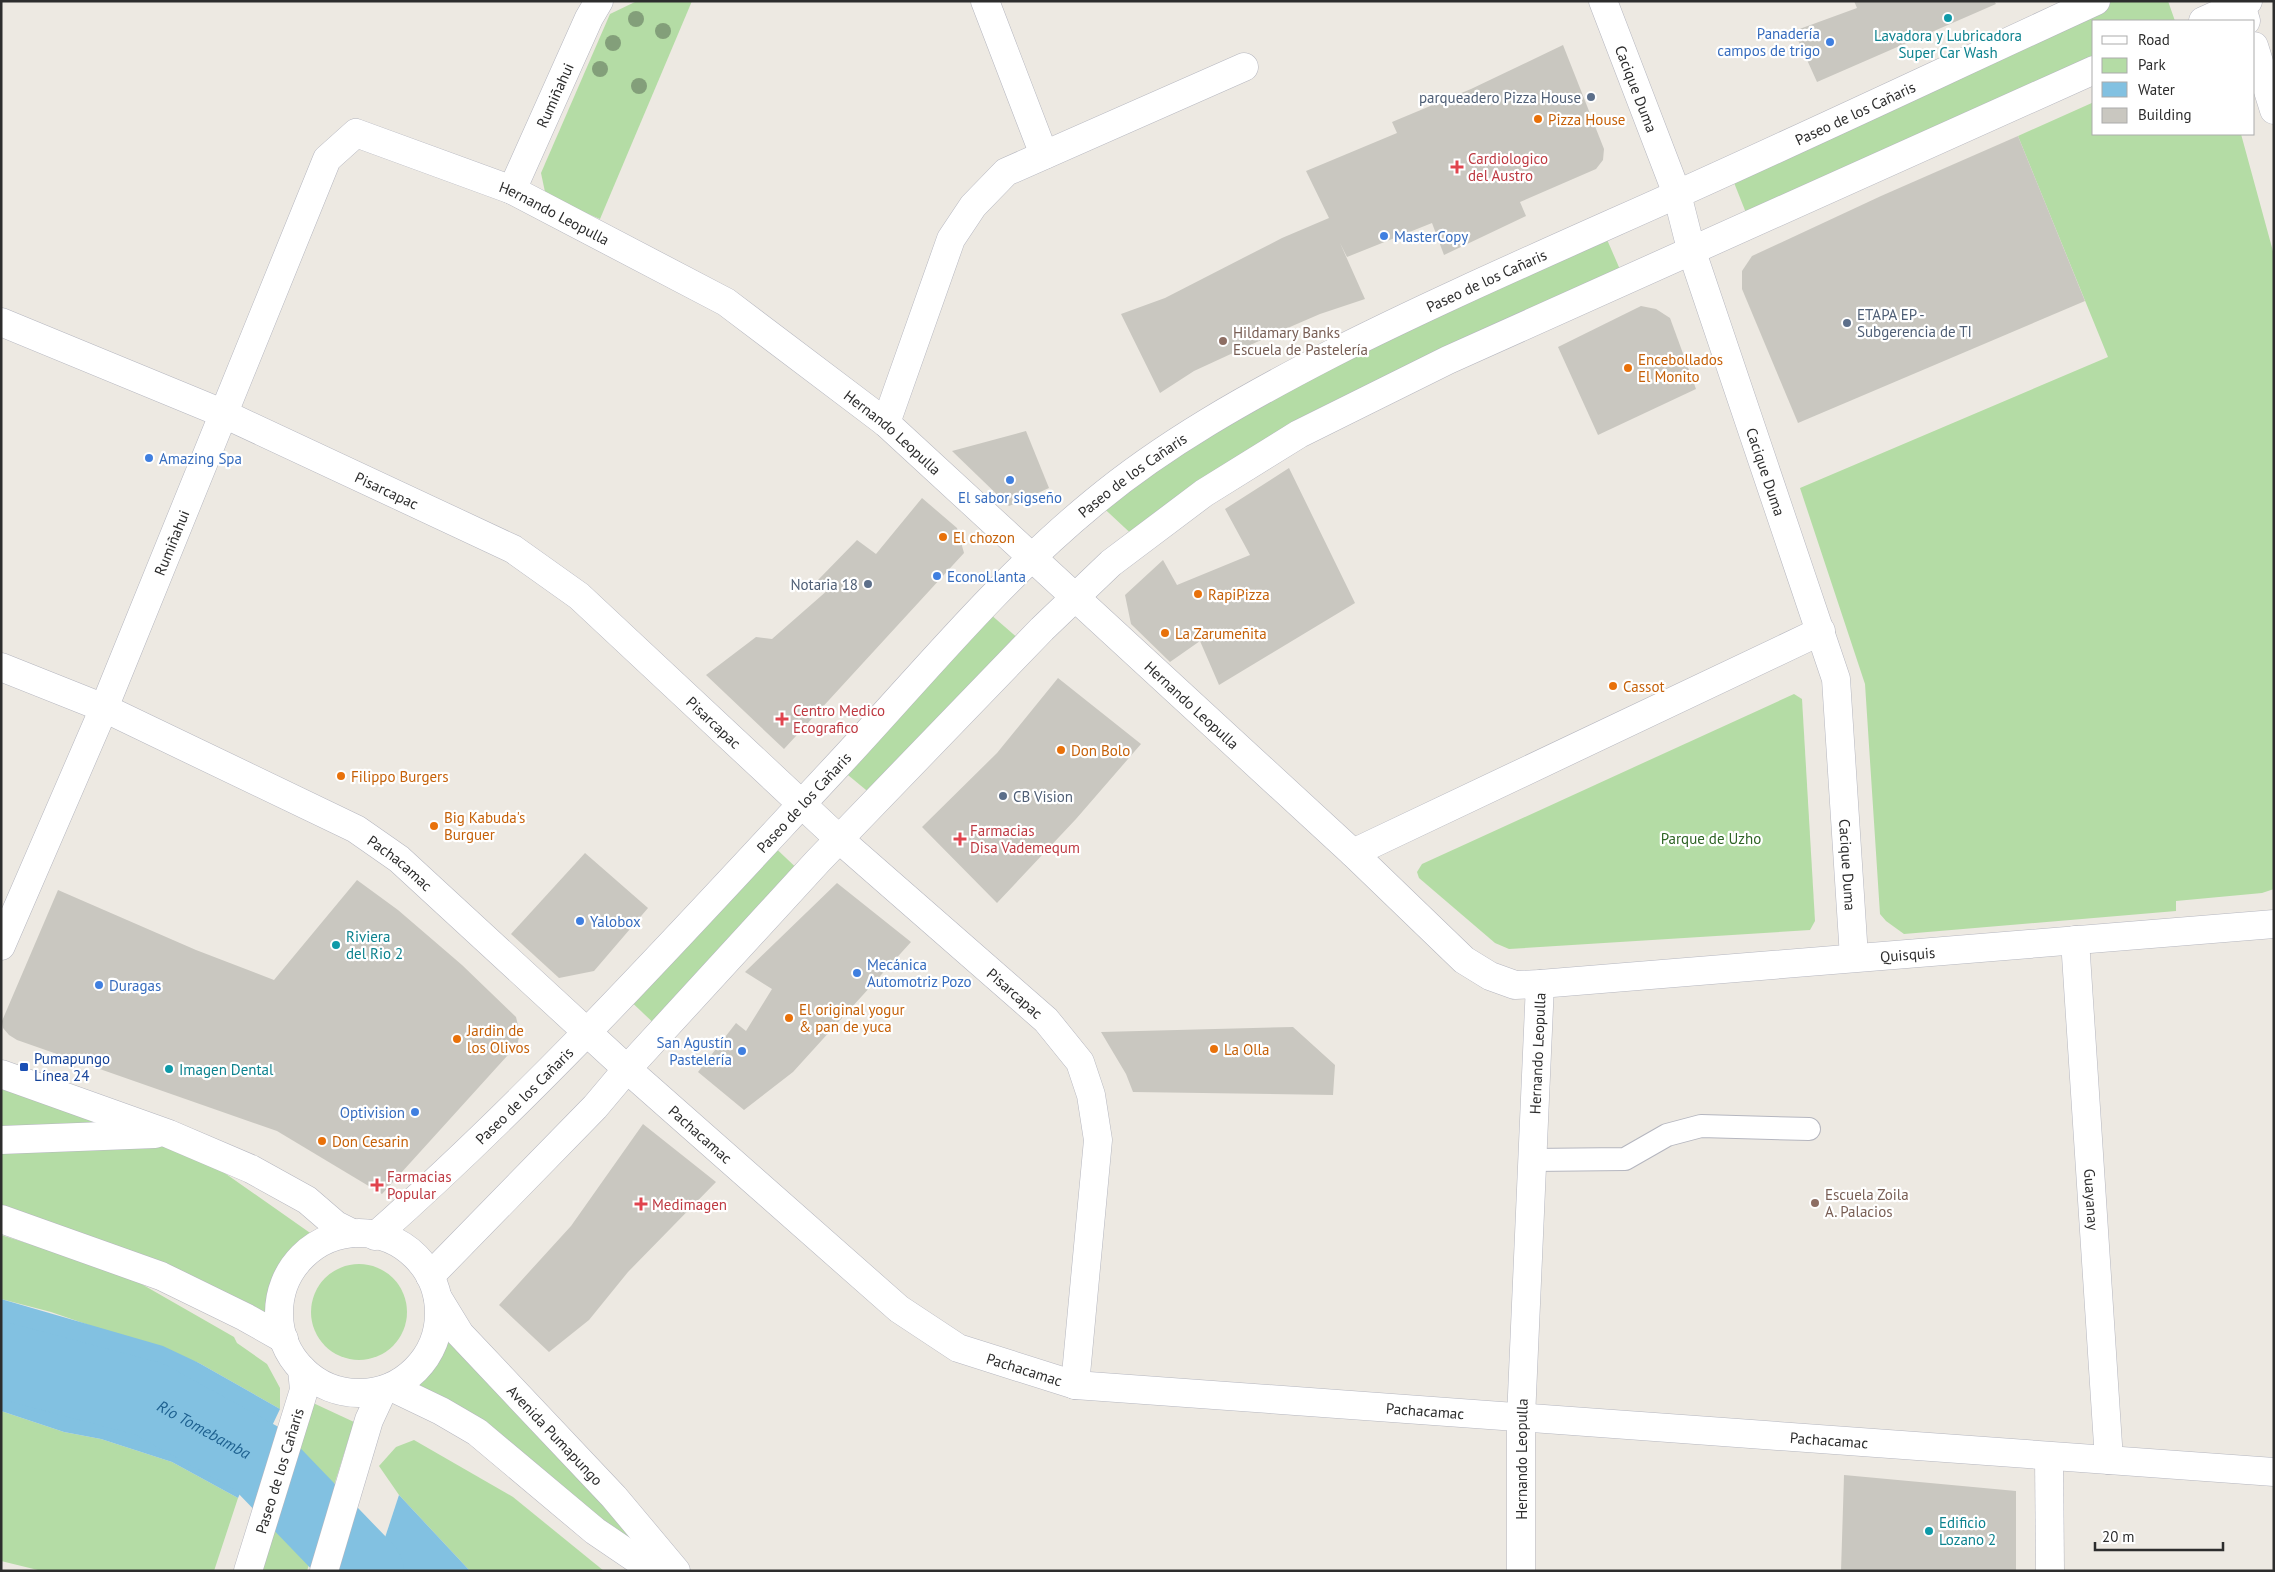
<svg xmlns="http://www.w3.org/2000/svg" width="2275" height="1572" font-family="'PT Sans',sans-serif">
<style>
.green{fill:#b4dca5}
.water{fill:#82c1e1}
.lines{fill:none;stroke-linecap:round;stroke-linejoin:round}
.river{stroke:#82c1e1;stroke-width:76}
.building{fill:#c9c7c0}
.lane-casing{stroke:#b5b6bf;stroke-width:24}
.street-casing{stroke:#b5b6bf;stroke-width:29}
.secondary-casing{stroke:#b5b6bf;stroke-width:29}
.lane{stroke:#fff;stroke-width:22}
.street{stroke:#fff;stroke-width:28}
.secondary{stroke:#fff;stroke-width:28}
.tree{fill:#839f7a}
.culture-dot{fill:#0f9aa8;stroke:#fff;stroke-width:2}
.shop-dot{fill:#3f7fe0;stroke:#fff;stroke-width:2}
.service-dot{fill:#5c6f8a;stroke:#fff;stroke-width:2}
.food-dot{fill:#e8710a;stroke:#fff;stroke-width:2}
.health-dot{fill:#e0444e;stroke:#fff;stroke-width:2}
.education-dot{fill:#8d6e63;stroke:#fff;stroke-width:2}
.transit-dot{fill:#1a4fb4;stroke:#fff;stroke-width:2}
.labels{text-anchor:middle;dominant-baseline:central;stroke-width:4.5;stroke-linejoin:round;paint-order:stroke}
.shop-label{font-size:15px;fill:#366cbe;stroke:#fff;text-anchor:start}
.culture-label{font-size:15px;fill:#0d838f;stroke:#fff;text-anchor:start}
.street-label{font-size:15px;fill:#2d2d2d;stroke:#fff}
.service-label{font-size:15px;fill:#4e5e75;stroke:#fff;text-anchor:end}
.food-label{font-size:15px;fill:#c56008;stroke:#fff;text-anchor:start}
.health-label{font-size:15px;fill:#be3a42;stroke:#fff;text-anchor:start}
.education-label{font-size:15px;fill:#785e54;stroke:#fff;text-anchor:start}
.park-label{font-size:15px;fill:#2d6324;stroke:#fff}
.transit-label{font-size:15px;fill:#164399;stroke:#fff;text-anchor:start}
.water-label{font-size:16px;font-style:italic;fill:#1e6190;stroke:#fff}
</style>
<rect width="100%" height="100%" fill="#ede9e2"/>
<g class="green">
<path d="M637,1H692L600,219L551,198L545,192L541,173L610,14Z"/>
<path d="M2096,1H2168L2175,21H2094V70L1750,223L1729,170Z"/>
<path d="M2094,102V134H2241L2274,255V889L2262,893L2176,901V911L1904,934L1886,921L1880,914L1865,684L1800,488L2108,357L2018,136Z"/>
<path d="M1602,228L1625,281L1448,360L1139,541L1095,500L1186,435Z"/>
<path d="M982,607L1027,646L877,799L837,766Z"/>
<path d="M1794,694L1802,699L1815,921L1810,930L1509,949L1495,943L1419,878L1417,872L1422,864Z"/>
<path d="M767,840L805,876L662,1031L623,994Z"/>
<path d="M1,1074L169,1134L323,1242C285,1266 275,1296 284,1339L1,1219Z"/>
<path d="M1,1235L124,1274L234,1337L237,1343L267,1364L280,1388V1409L199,1363L51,1312L1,1299Z"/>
<circle cx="359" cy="1312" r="48"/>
<path d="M446,1327L670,1571L408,1387C437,1372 442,1358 446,1327Z"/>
<path d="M311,1402L354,1422L307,1571H259Z"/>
<path d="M1,1411L64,1432L101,1439L172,1462L238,1498L214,1571H42L1,1561Z"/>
<path d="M414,1440L513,1497L604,1571H470L399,1495L379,1466L396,1447Z"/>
</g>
<g class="water">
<path d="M1,1299L163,1346L199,1363L280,1409L238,1498L172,1462L101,1439L64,1432L1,1411Z"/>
<path d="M399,1495L470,1571H374Z"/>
</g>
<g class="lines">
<path class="river" id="s1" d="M1,1360L149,1399L258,1459L366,1571"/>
</g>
<g class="building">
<path d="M1854,1H1994L1996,4L1817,82L1794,31L1857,8Z"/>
<path d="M1563,45L1604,149L1603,160L1596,169L1520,202L1526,216L1444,255L1432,223L1347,257L1340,243L1365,299L1320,314L1283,330L1194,371L1160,393L1121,314L1165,298L1282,238L1329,218L1306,171L1397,133L1392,122L1471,89Z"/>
<path d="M2018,136L2085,301L1798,423L1742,289V271L1752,256L1881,196Z"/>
<path d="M1641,306L1656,309L1670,318L1696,389L1598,435L1558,347Z"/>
<path d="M1026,431L1049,488L1009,506L952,451Z"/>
<path d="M1289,468L1355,603L1219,685L1200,641L1170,662L1131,624L1125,595L1163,560L1177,585L1250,555L1225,509Z"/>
<path d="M922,498L957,528L964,553L784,749L706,675L756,637L772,639L829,589L818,580L857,540L876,554Z"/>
<path d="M1058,678L1141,744L1076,819L997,903L922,827L997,753Z"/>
<path d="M585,853L648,908L594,971L559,978L511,934Z"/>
<path d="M357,880L398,910L462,965L516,1017L520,1034L517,1045L382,1194L277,1131L17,1040L9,1035L3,1028L2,1021L58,890L196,950L274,980Z"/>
<path d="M837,883L911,942L793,1072L744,1110L698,1072L736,1023L746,1031L772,989L745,972Z"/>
<path d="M1293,1027L1335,1065L1333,1095L1133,1092L1126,1074L1101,1032Z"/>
<path d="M643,1124L716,1182L628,1272L589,1320L549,1352L499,1305L571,1226Z"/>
<path d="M1844,1475L2016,1491V1571H1841Z"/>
</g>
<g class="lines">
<g class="lane-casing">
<path id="lane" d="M1532,1160L1625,1159L1667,1135L1701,1126L1809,1129"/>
</g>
<g class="street-casing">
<g id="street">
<path d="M985,1L1044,155"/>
<path d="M2240,1L2246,21"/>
<path d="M2254,46L2274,110"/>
<path id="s2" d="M512,190L589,18L599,1"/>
<path id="s3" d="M1691,249L1836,679L1854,957"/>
<path id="s4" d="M1,322L222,413L513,549L579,596L839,839L1046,1020L1080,1062L1091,1095L1098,1140L1075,1385"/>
<path d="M886,423L951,239L973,206L1006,172L1244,67"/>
<path id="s5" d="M1,667L104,708L356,829L399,859L627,1069L899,1309L958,1348L1075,1385L2274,1472"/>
<path d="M1353,853L1821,631"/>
<path id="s6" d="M2075,940L2109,1460"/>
<path id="s7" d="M1,946L104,708L327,159L356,133L512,190L726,302L886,423L1353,853L1464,960L1490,976L1515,985L1540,984L2274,924"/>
<path d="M2049,1457L2050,1571"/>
<path id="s8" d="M1521,1571V1418L1540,984"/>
</g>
</g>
<g class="secondary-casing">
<g id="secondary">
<path id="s9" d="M1603,1L1677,194L1691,249"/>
<path d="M2203,21L2248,1"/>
<path d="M1,1074L169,1134L251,1169L307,1200L336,1225L352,1233"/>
<path d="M1,1140L155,1134"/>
<path d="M1,1219L161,1276L245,1317L284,1339"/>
<circle cx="359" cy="1313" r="80"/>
<path id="s10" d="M375,1236C540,1090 688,926 837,766C921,676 998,581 1093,503C1165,443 1248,397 1331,354C1424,307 1519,265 1615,222C1776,151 1935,75 2096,1"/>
<path d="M430,1276L595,1107L627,1069L818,861L1042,629L1111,563L1204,493L1299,434L1448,360L2094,70"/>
<path id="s11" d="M438,1298L460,1334L614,1497L676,1571"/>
<path d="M391,1387L441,1411L477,1432L595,1531L654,1571"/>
<path id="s12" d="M248,1571L304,1390L302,1369"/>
<path d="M324,1571L369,1420L383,1390"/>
</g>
</g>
<use href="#lane" class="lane"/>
<use href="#street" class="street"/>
<use href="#secondary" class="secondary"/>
</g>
<g class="tree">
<circle cx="636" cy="19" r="8"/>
<circle cx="663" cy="31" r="8"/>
<circle cx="613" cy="43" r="8"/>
<circle cx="600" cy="69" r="8"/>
<circle cx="639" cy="86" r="8"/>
</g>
<g class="culture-dot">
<circle cx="1948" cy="18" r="5"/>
<circle cx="336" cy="945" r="5"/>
<circle cx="169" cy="1069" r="5"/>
<circle cx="1929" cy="1531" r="5"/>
</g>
<g class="shop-dot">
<circle cx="1830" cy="42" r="5"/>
<circle cx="1384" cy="236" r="5"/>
<circle cx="149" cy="458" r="5"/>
<circle cx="1010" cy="480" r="5"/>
<circle cx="937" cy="576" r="5"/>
<circle cx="580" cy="921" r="5"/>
<circle cx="857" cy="973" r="5"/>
<circle cx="99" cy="985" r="5"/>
<circle cx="742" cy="1051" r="5"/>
<circle cx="415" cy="1112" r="5"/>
</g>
<g class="service-dot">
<circle cx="1591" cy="97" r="5"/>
<circle cx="1847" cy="323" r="5"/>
<circle cx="868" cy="584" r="5"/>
<circle cx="1003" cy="796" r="5"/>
</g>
<g class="food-dot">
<circle cx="1538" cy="119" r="5"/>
<circle cx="1628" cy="368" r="5"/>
<circle cx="943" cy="537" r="5"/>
<circle cx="1198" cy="594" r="5"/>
<circle cx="1165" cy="633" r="5"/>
<circle cx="1613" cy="686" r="5"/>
<circle cx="1061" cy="750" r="5"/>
<circle cx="341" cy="776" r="5"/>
<circle cx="434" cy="826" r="5"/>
<circle cx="789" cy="1018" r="5"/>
<circle cx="457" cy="1039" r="5"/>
<circle cx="1214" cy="1049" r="5"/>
<circle cx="322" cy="1141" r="5"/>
</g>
<g class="health-dot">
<path d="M1454.5 159.5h5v5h5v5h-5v5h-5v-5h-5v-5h5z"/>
<path d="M779.5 711.5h5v5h5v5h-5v5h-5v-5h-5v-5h5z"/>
<path d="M957.5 831.5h5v5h5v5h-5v5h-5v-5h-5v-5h5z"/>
<path d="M374.5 1177.5h5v5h5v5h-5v5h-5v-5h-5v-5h5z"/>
<path d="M638.5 1196.5h5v5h5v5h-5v5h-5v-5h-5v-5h5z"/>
</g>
<g class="education-dot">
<circle cx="1223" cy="341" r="5"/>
<circle cx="1815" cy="1203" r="5"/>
</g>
<rect class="transit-dot" x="19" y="1062" width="10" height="10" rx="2.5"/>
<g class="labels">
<g class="shop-label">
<text x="1820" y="33" text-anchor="end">Panadería<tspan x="1820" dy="17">campos de trigo</tspan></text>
<text x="1394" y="236">MasterCopy</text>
<text x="159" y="458">Amazing Spa</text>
<text x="1010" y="497" text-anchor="middle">El sabor sigseño</text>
<text x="947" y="576">EconoLlanta</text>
<text x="590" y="921">Yalobox</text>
<text x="867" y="964">Mecánica<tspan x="867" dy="17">Automotriz Pozo</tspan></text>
<text x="109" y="985">Duragas</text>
<text x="732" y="1042" text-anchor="end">San Agustín<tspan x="732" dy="17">Pastelería</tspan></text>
<text x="405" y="1112" text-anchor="end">Optivision</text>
</g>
<g class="culture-label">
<text x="1948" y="35" text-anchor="middle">Lavadora y Lubricadora<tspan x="1948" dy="17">Super Car Wash</tspan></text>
<text x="346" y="936">Riviera<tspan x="346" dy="17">del Rio 2</tspan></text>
<text x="179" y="1069">Imagen Dental</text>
<text x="1939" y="1522">Edificio<tspan x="1939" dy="17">Lozano 2</tspan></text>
</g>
<g class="street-label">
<text stroke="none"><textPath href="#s9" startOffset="94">Cacique Duma</textPath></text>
<text stroke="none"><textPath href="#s2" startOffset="104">Rumiñahui</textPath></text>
<text stroke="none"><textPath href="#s10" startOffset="1885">Paseo de los Cañaris</textPath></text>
<text stroke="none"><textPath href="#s7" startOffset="1105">Hernando Leopulla</textPath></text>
<text stroke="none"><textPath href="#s10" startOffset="1480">Paseo de los Cañaris</textPath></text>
<text stroke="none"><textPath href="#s7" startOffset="1510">Hernando Leopulla</textPath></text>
<text stroke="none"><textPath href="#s3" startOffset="235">Cacique Duma</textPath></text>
<text stroke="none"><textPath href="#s10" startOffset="1075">Paseo de los Cañaris</textPath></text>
<text stroke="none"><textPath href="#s4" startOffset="421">Pisarcapac</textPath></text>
<text stroke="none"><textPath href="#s7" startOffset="438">Rumiñahui</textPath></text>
<text stroke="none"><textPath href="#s7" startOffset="1915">Hernando Leopulla</textPath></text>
<text stroke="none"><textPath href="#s4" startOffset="826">Pisarcapac</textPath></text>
<text stroke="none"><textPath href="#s10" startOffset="610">Paseo de los Cañaris</textPath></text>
<text stroke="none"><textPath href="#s5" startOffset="446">Pachacamac</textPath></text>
<text stroke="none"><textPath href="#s3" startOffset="640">Cacique Duma</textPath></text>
<text stroke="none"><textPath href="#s7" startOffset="2739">Quisquis</textPath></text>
<text stroke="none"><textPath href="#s4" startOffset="1231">Pisarcapac</textPath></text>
<text stroke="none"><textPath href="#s8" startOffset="518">Hernando Leopulla</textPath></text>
<text stroke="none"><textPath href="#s10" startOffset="205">Paseo de los Cañaris</textPath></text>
<text stroke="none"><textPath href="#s5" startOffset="851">Pachacamac</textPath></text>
<text stroke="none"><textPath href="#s6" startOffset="260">Guayanay</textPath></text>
<text stroke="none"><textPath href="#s5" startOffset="1256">Pachacamac</textPath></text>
<text stroke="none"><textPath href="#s5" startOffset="1660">Pachacamac</textPath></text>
<text stroke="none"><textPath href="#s11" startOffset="181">Avenida Pumapungo</textPath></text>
<text stroke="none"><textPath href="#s5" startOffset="2065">Pachacamac</textPath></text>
<text stroke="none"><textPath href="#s8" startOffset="112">Hernando Leopulla</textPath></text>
<text stroke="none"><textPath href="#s12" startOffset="105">Paseo de los Cañaris</textPath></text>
</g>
<g class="service-label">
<text x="1581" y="97">parqueadero Pizza House</text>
<text x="1857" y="314" text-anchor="start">ETAPA EP -<tspan x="1857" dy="17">Subgerencia de TI</tspan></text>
<text x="858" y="584">Notaria 18</text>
<text x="1013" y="796" text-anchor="start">CB Vision</text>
</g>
<g class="food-label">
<text x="1548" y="119">Pizza House</text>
<text x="1638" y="359">Encebollados<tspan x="1638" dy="17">El Monito</tspan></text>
<text x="953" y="537">El chozon</text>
<text x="1208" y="594">RapiPizza</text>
<text x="1175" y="633">La Zarumeñita</text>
<text x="1623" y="686">Cassot</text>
<text x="1071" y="750">Don Bolo</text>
<text x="351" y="776">Filippo Burgers</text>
<text x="444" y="817">Big Kabuda's<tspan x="444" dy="17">Burguer</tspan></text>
<text x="799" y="1009">El original yogur<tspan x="799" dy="17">&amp; pan de yuca</tspan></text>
<text x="467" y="1030">Jardin de<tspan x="467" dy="17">los Olivos</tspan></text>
<text x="1224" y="1049">La Olla</text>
<text x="332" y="1141">Don Cesarin</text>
</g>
<g class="health-label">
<text x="1468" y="158">Cardiologico<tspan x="1468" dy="17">del Austro</tspan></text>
<text x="793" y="710">Centro Medico<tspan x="793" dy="17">Ecografico</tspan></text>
<text x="970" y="830">Farmacias<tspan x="970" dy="17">Disa Vademequm</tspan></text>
<text x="387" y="1176">Farmacias<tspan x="387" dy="17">Popular</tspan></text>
<text x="652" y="1204">Medimagen</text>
</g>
<g class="education-label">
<text x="1233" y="332">Hildamary Banks<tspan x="1233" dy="17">Escuela de Pastelería</tspan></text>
<text x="1825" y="1194">Escuela Zoila<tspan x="1825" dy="17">A. Palacios</tspan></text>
</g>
<g class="park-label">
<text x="1711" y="838">Parque de Uzho</text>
</g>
<g class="transit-label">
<text x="34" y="1058">Pumapungo<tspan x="34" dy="17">Línea 24</tspan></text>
</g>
<g class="water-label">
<text stroke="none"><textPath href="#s1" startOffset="216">Río Tomebamba</textPath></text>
</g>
</g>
<rect width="2275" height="1572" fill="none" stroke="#2d2d2d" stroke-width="5"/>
<rect x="2092" y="20" width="162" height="115" fill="#ffffff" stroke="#ababab"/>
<rect x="2102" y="36" width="25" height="8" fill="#ffffff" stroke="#ababab"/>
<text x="2138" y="45" font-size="15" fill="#2d2d2d">Road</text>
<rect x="2102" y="58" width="25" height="15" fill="#b4dca5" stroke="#ababab"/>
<text x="2138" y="70" font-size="15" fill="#2d2d2d">Park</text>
<rect x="2102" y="82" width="25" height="15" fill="#82c1e1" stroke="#ababab"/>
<text x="2138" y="95" font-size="15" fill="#2d2d2d">Water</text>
<rect x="2102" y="108" width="25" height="15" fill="#c9c7c0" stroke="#ababab"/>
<text x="2138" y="120" font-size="15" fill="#2d2d2d">Building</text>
<path d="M2095 1542v8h128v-8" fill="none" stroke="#2d2d2d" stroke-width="2.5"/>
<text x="2102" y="1542" font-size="15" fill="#2d2d2d" stroke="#ffffff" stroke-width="4" paint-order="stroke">20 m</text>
</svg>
